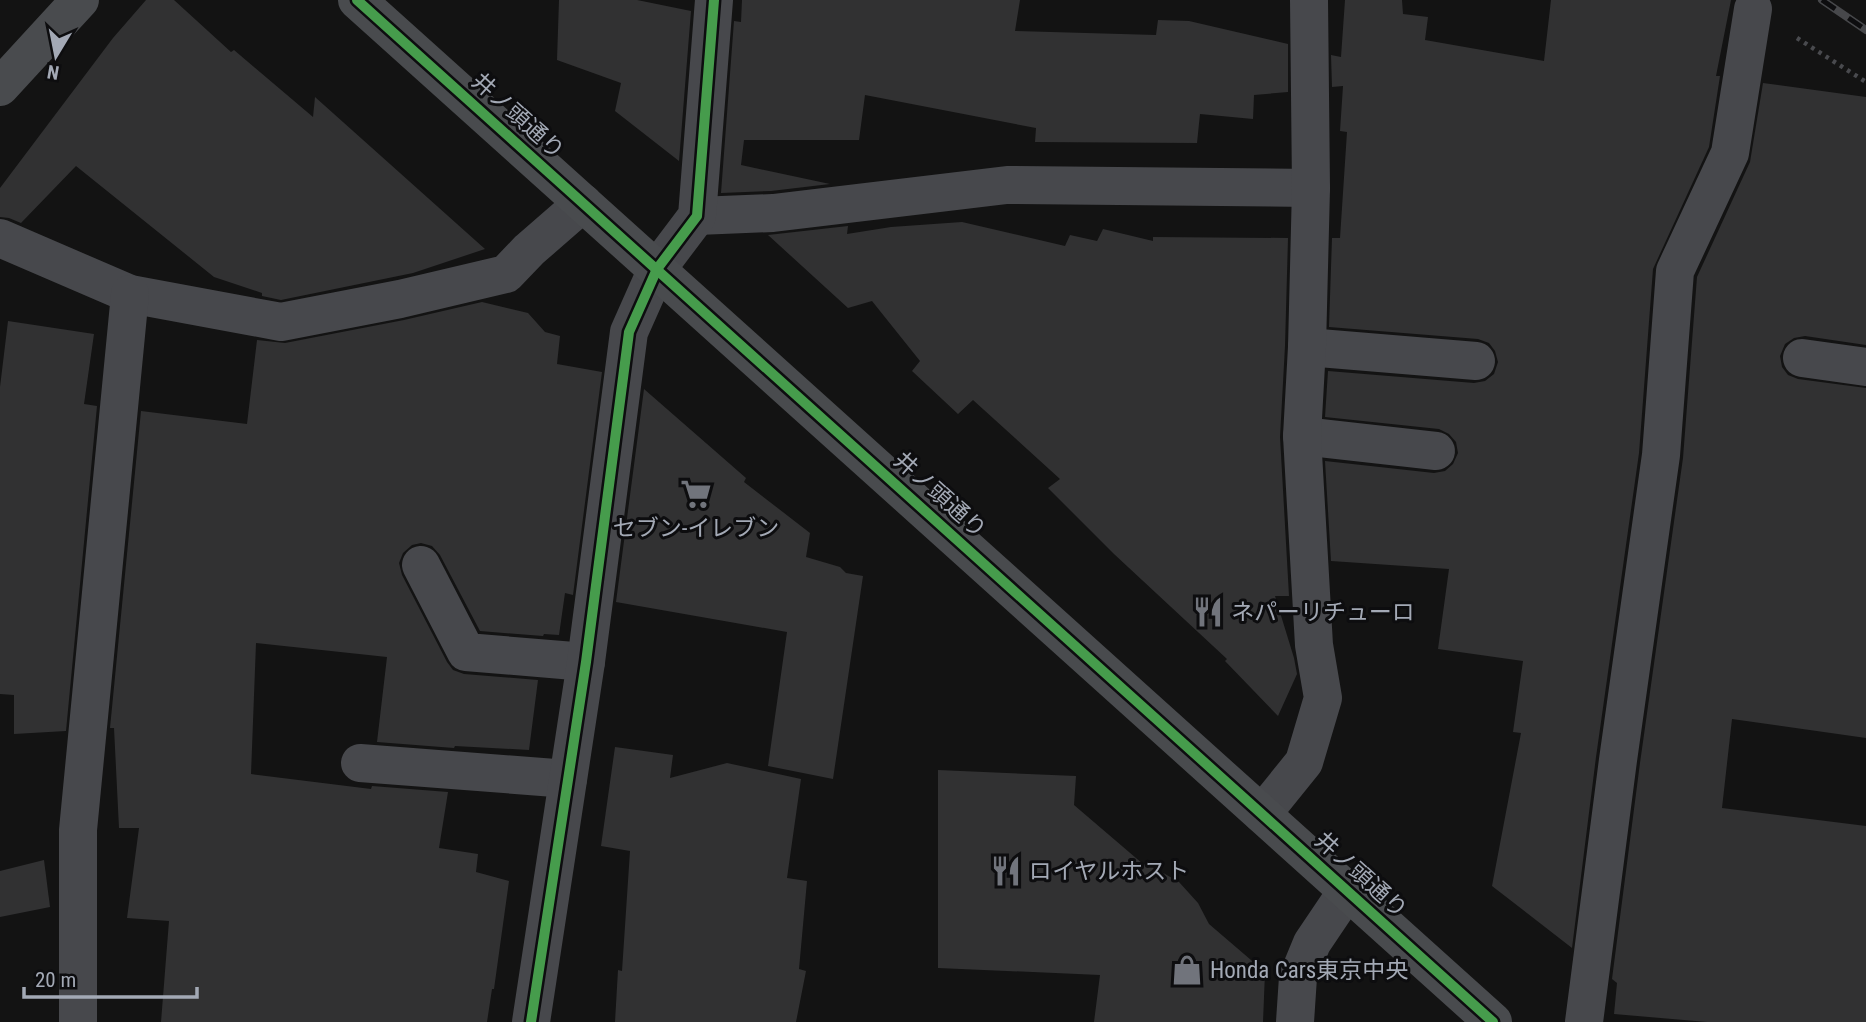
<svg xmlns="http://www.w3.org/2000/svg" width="1866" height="1022" font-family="'Roboto Condensed','Noto Sans JP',sans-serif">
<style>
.building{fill:#313132}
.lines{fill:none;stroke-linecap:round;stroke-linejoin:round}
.path{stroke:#494a4e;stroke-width:4.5;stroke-dasharray:3.5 5;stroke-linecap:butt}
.minor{stroke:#47484c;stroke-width:38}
.major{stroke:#494b4e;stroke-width:38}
.rail-casing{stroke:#47484b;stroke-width:8}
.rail{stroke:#0d0d0f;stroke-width:5;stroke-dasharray:16;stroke-linecap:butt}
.cycleway-casing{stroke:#0d0d0f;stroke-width:15}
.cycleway{stroke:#469c4c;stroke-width:10}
.labels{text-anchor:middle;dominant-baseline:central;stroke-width:6;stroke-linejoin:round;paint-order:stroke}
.street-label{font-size:23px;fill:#a3a9b5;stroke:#0d0d0f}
.poi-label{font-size:23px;fill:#a3a9b5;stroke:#0d0d0f;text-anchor:start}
</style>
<rect width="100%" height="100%" fill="#131313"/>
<g class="building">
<path d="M146,0H174L231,52L234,50L313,117L315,97L485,249L413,273L281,300L262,296V293L214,277L76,166L21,223L9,218L0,217V188L113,38Z"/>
<path d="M559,0H637L691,11L679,161L615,111L621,83L557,60Z"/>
<path d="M742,0H1020L1015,31L1156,35L1158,20L1189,21L1288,44V92L1254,95L1253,119L1200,114L1197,143L1035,142L1036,128L865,95L859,140H744L741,165L830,184L771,191L721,193L734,21L741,22Z"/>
<path d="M1345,0H1402L1403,14L1428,17L1425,40L1544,61L1551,0H1731L1716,76H1720L1709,147L1653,269L1639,453L1596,757L1572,948L1492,886L1521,733L1513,732L1523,661L1438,649L1449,569L1331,561L1325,461L1434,473L1445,471L1453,464L1458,453L1456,442L1449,434L1439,429L1325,417L1328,371L1474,383L1485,381L1494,374L1498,362L1495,351L1489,343L1478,339L1329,327L1332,238H1340L1347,132L1340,131L1343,86L1332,87L1331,55L1341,57Z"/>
<path d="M1763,83L1866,97V345L1805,336L1794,338L1785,344L1780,356L1782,367L1788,375L1798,379L1866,388V738L1732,719L1722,808L1866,826V1022H1707L1614,1014L1617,983L1612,979L1640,763L1683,458L1697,277L1750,162Z"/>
<path d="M962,222L1065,246L1070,235L1097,241L1103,229L1153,241V237L1288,238L1285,346L1280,437L1289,596H1275L1294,658L1297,674L1278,716L1225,661L1227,659L1114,554L1048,488L1060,479L973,400L958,414L912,371L920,361L872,301L848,308L768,235L848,226L847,234L891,227Z"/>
<path d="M482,302L528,313L545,332L560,336L557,364L602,372L573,595L565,593L559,635L544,634L543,636L480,631L440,555L432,546L421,543L412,545L403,553L399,563L402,575L447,662L453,670L464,674L538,680L529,750L455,746L454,748L377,742L387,657L256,643L251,774L371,789L372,786L448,792L439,848L478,854L476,872L509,881L494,989H492L487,1022H161L169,921L127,918L139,828H119L114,728H110L141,411L247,424L257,340L285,343L404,320Z"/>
<path d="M8,321L94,334L84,404L97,406L66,731L14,734V695L0,694V387Z"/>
<path d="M644,389L746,478L744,482L810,533L806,557L840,567L846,573L863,576L833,779L768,766L787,632L616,602Z"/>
<path d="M615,747L673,755L670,778L727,763L801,779L787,878L807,881L799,969L806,971L796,1022H615L618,970L622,971L630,851L601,846Z"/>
<path d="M938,770L1076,776L1074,805L1143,864L1151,866L1179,882L1198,903L1209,924L1265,972L1263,1022H1094L1100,975L938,968Z"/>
<path d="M44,860L50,907L0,917V871Z"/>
</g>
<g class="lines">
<path class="path" d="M1797,38L1866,82"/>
<g class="minor">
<path d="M697,216L773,213L1007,185L1311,188"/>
<path d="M0,238L130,294L281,322L400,299L506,274L529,250L583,203"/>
<path d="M1307,347L1476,361"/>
<path d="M1802,358L1866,367"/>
<path d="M1302,436L1436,451"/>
<path d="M421,565L466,652L586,662"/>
<path d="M360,763L568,779"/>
<path d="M1262,814L1304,762L1323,698L1314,645L1302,436L1307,347L1311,188L1309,0"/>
<path d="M78,1022V830L130,294"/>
<path d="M531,1022L586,662L629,332L657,269L697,216L714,0"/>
<path d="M1295,1022L1298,977L1312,943L1347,891"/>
<path d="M1584,1022L1618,760L1661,455L1675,271L1730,153L1753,9"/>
</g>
<g class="major">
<path d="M357,0L1493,1022"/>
<path d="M0,87L80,0"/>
</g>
<g class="rail-casing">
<path id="rail" d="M1822,0L1866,30"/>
</g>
<use href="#rail" class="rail"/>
<g class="cycleway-casing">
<g id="cycleway">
<path d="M357,0L1493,1022"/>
<path d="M531,1022L586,662L629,332L657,269L697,216L714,0"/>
</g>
</g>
<use href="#cycleway" class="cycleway"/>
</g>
<defs>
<g id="supermarket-bare" transform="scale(2.415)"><path d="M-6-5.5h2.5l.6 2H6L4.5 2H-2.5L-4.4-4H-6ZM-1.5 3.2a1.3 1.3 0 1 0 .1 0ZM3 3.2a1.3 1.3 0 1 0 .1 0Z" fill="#71747c" stroke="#0d0d0f" stroke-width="2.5" paint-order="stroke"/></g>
<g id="restaurant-bare" transform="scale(2.415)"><path d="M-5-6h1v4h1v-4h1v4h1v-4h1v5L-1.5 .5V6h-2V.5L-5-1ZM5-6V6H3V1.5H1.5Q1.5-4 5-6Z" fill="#71747c" stroke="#0d0d0f" stroke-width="2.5" paint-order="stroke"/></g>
<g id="shop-bare" transform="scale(2.415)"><path d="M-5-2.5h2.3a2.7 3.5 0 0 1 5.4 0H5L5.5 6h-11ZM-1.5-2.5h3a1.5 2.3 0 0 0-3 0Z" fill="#71747c" stroke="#0d0d0f" stroke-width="2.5" paint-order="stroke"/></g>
</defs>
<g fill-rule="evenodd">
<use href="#supermarket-bare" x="696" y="494"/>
<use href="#restaurant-bare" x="1208" y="612"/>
<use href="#restaurant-bare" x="1006" y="871"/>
<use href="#shop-bare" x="1187" y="970"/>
</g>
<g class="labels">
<g class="street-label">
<text transform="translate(518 116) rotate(42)">井ノ頭通り</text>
<text transform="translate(940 495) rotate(42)">井ノ頭通り</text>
<text transform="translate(1361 875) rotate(42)">井ノ頭通り</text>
</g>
<g class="poi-label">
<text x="696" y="528" text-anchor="middle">セブン-イレブン</text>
<text x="1231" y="612">ネパーリチューロ</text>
<text x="1029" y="871">ロイヤルホスト</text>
<text x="1210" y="970">Honda Cars東京中央</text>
</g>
</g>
<g transform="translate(56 56) rotate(190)" stroke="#0d0d0f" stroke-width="5" paint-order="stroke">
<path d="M0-5L12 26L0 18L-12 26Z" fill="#a3a9b5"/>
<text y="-10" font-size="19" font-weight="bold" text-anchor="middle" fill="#a3a9b5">N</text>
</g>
<path d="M24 987v10h173v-10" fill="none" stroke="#a3a9b5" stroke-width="3.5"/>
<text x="35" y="987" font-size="21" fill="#a3a9b5" stroke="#0d0d0f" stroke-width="5" paint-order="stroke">20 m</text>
</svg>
